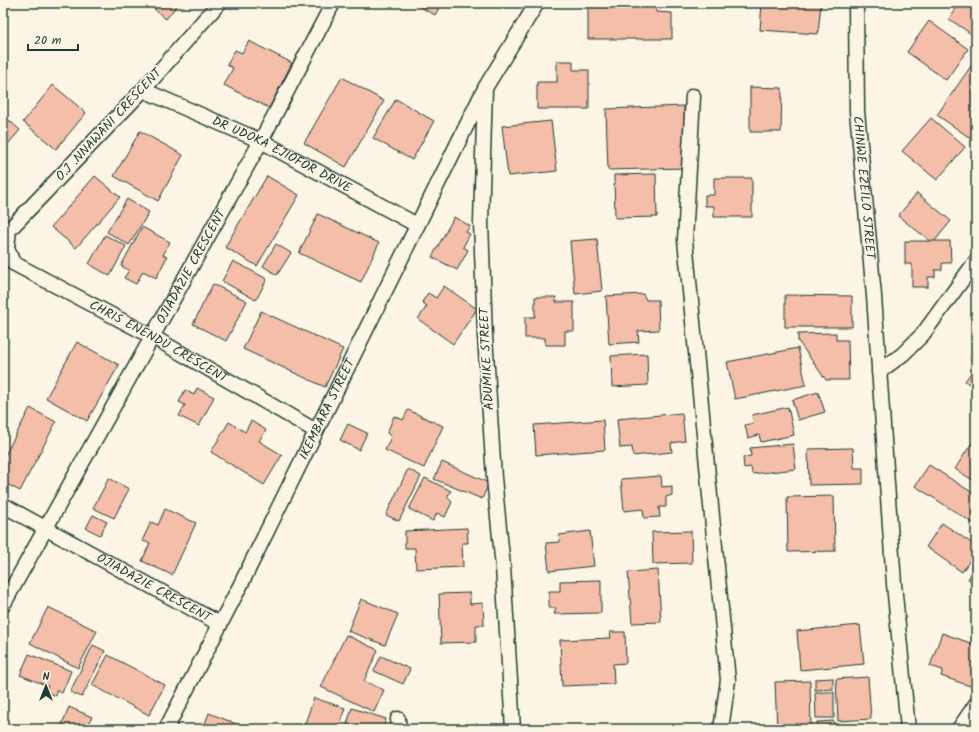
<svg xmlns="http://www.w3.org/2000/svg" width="979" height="732" font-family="Kalam,sans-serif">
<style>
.building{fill:#f5bea9;stroke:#1f3d34}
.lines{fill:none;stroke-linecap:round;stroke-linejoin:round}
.minor-casing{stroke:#1f3d34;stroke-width:17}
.minor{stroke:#fcf5e5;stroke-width:14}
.labels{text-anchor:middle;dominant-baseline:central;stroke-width:3.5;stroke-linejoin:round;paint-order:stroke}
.street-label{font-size:13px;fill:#1f3d34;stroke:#fcf5e5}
</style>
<rect width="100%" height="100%" fill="#fcf5e5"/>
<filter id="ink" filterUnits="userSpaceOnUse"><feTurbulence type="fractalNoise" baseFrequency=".025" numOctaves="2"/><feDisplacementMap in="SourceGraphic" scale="8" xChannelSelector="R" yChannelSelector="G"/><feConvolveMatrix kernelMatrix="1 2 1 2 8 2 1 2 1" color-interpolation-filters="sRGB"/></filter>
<g filter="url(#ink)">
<g class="building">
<path d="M147,3H179L166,19Z"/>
<path d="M413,3H442L435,15Z"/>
<path d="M599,3H656V12L672,13V39H588V4Z"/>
<path d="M762,3H821L818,34L760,30Z"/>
<path d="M946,3H976V31L973,35L949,19L955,9Z"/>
<path d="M929,21L968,49L946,80L907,52Z"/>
<path d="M249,41L292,63L269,108L224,85L233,68L227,65L235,50L242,53Z"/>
<path d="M976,59V142L937,115Z"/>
<path d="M557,61H573V70H589V109H537V82H557Z"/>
<path d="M342,77L384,101L346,167L304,143Z"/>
<path d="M53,85L86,113L56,149L23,122Z"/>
<path d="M750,87L782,88L781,132H750Z"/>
<path d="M396,99L434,121L412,160L373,138Z"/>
<path d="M684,106L686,168L608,170L606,109Z"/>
<path d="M3,115L20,130L3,150Z"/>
<path d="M931,118L965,147L937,180L902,151Z"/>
<path d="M551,121L557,171L508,176L502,126Z"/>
<path d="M140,131L183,155L158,201L114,176Z"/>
<path d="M656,174L657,217L615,218L614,175Z"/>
<path d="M95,176L120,197L76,248L51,227Z"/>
<path d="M267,176L299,195L257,266L225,247Z"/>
<path d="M714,178H752V217H714V206H705V195H714Z"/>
<path d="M917,193L951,221L933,243L898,216Z"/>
<path d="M127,199L149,212L129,245L107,232Z"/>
<path d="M318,214L379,243L361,282L299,253Z"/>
<path d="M454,217L470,226L466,232L470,234L463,247L468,250L457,270L432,257Z"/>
<path d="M142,227L170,242L163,255L167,257L156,278L143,271L136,284L124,278L129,270L121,266Z"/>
<path d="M105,235L126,246L110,276L89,264Z"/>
<path d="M597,239L602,291L575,294L570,241Z"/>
<path d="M905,241H950L951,263H942V270H935V277H928V287H912V264H905Z"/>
<path d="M276,244L291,253L277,275L263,266Z"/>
<path d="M233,261L267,279L256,300L222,281Z"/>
<path d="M213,284L247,301L226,341L193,324Z"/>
<path d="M444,286L477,309L453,344L418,319L427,306L422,302L428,293L436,298Z"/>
<path d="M643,294L646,300H658L659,330L638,331L639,342L609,344L606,296Z"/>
<path d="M785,295L852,296V327H785Z"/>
<path d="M535,297H556V302H574V331H565V345H545V338H525V317H535Z"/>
<path d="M261,311L343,349L325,387L243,349Z"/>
<path d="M836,333V340H848L849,380H826L798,341V334Z"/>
<path d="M77,342L119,365L87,421L46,398Z"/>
<path d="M798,348L806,385L735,399L727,362Z"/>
<path d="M976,351V363L970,359Z"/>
<path d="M647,354L648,385L612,387L611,356Z"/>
<path d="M976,366V389L965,381Z"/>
<path d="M197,388L214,397L199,426L179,416L185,405L179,402L185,390L194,395Z"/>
<path d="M818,392L825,412L798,420L792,400Z"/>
<path d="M788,407L794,435L761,442L759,435L748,438L745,425L754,423L752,415Z"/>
<path d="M30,408L56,422L20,491L3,482V459Z"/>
<path d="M408,410L443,426L424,468L385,450L391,437L387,433L394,416L403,420Z"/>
<path d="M682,413L685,441L671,443L672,452L633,456L632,447L620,448L617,419Z"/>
<path d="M603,420L605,450L536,455L534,425Z"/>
<path d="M251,421L266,430L259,441L282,455L264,485L211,452L229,422L245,432Z"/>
<path d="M348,424L367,433L359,450L340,440Z"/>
<path d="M793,444L796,469L752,474L751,467L744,468L743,457L751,456L750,448Z"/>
<path d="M971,444L976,447V482L955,469Z"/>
<path d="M853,448L854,468H863V484L809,485L808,449Z"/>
<path d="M442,462L489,483L482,499L434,479Z"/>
<path d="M929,465L976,495V525L915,486Z"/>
<path d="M408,469L421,476L399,521L386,515Z"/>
<path d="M661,476L662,487L672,486V495L666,497V507H659L660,517L644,518L643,509L624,511L621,479Z"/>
<path d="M109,478L129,489L114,518L93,508Z"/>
<path d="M425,478L451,491L447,497L452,502L445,517L437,513L433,521L409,509Z"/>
<path d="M834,496L835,551L788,552L787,497Z"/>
<path d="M165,509L196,523L172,575L142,561L150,543L142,541L151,522L158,525Z"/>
<path d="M93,515L107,522L100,535L86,528Z"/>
<path d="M942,523L976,546V551L962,572L926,547Z"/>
<path d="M467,528L468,543H462L463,567L416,569L415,548H405V531Z"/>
<path d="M590,531L594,566L549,571L546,543L560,542L559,535Z"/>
<path d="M691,531L692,563L653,564L652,532Z"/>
<path d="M976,567V584L968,579Z"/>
<path d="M658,570L661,622L632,623L628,572Z"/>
<path d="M601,580V613L554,614L556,608H549V591H560V581Z"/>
<path d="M470,593V604L483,603L484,625H476V642L441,643L439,594Z"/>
<path d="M361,599L398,614L385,645L348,631Z"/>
<path d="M48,607L97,631L78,668L30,643Z"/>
<path d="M860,625L864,664L800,670L797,631Z"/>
<path d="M610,632H625L626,663L613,664L614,684L562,686L560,640L611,638Z"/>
<path d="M942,633L976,645V678L973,687L941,676L943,670L930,666Z"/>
<path d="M346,635L378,650L364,681L384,690L374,712L321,687Z"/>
<path d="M93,645L105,651L82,697L70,692Z"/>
<path d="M29,654L71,671L62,693L56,690V696L46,692L48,686L20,675Z"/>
<path d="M108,655L165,685L149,715L92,685Z"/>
<path d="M381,656L410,669L403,684L374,671Z"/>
<path d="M868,677L871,719L838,721L836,679Z"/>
<path d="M833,678V689L815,690V679Z"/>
<path d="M810,681L811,727L777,729L775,682Z"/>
<path d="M815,692H834V718H816Z"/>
<path d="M314,698L345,708L338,729H303Z"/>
<path d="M69,707L92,717L86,729H60Z"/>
<path d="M352,708L386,719L383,729H351L347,724Z"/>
<path d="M209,713L249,729H203Z"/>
<path d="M834,721V729H817V722Z"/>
</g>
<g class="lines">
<g class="minor-casing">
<g id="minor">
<path id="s1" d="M219,3L143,90L9,230L7,248L13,263L153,337L316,431"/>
<path id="s2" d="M856,3L857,111L874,296L894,584L908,729"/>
<path id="s3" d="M143,90L261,141L417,225"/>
<path d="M693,96L685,240L728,680L721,729"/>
<path d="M879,372L903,354L923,334L976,261"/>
<path id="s4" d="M3,505L220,624"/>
<path id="s5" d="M3,605L261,141L333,3"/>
<path d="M398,719L399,729"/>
<path id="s6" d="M166,729L241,584L483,92"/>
<path d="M513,729L503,567L494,478L485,336L481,222L485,88L537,3"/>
<path d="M959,729L976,704"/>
</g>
</g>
<use href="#minor" class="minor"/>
</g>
</g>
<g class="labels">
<g class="street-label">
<text transform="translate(109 125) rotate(-47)">O.J .NNAWANI CRESCENT</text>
<text stroke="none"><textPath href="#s3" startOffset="153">DR UDOKA EJIOFOR DRIVE</textPath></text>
<text stroke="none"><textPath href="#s2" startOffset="185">CHINWE EZEILO STREET</textPath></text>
<text stroke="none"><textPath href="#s5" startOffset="387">OJIADAZIE CRESCENT</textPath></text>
<text stroke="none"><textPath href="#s1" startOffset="509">CHRIS ENENDU CRESCENT</textPath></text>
<text transform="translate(487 359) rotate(-93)">ADUMIKE STREET</text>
<text stroke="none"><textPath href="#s6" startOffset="358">IKEMBARA STREET</textPath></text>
<text stroke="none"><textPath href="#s4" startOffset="172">OJIADAZIE CRESCENT</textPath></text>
</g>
</g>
<rect width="979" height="732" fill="none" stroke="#fcf5e5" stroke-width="16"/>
<rect x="8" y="8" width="963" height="716" fill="none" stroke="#1f3d34" stroke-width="1.5" filter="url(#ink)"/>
<g transform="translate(46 686)" stroke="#fcf5e5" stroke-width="3" paint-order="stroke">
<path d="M0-3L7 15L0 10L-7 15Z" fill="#1f3d34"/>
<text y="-6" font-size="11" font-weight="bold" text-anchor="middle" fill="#1f3d34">N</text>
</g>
<path d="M28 44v6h50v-6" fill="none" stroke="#1f3d34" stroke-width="2"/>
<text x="34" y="44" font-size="12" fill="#1f3d34" stroke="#fcf5e5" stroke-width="3" paint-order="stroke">20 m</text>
</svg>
